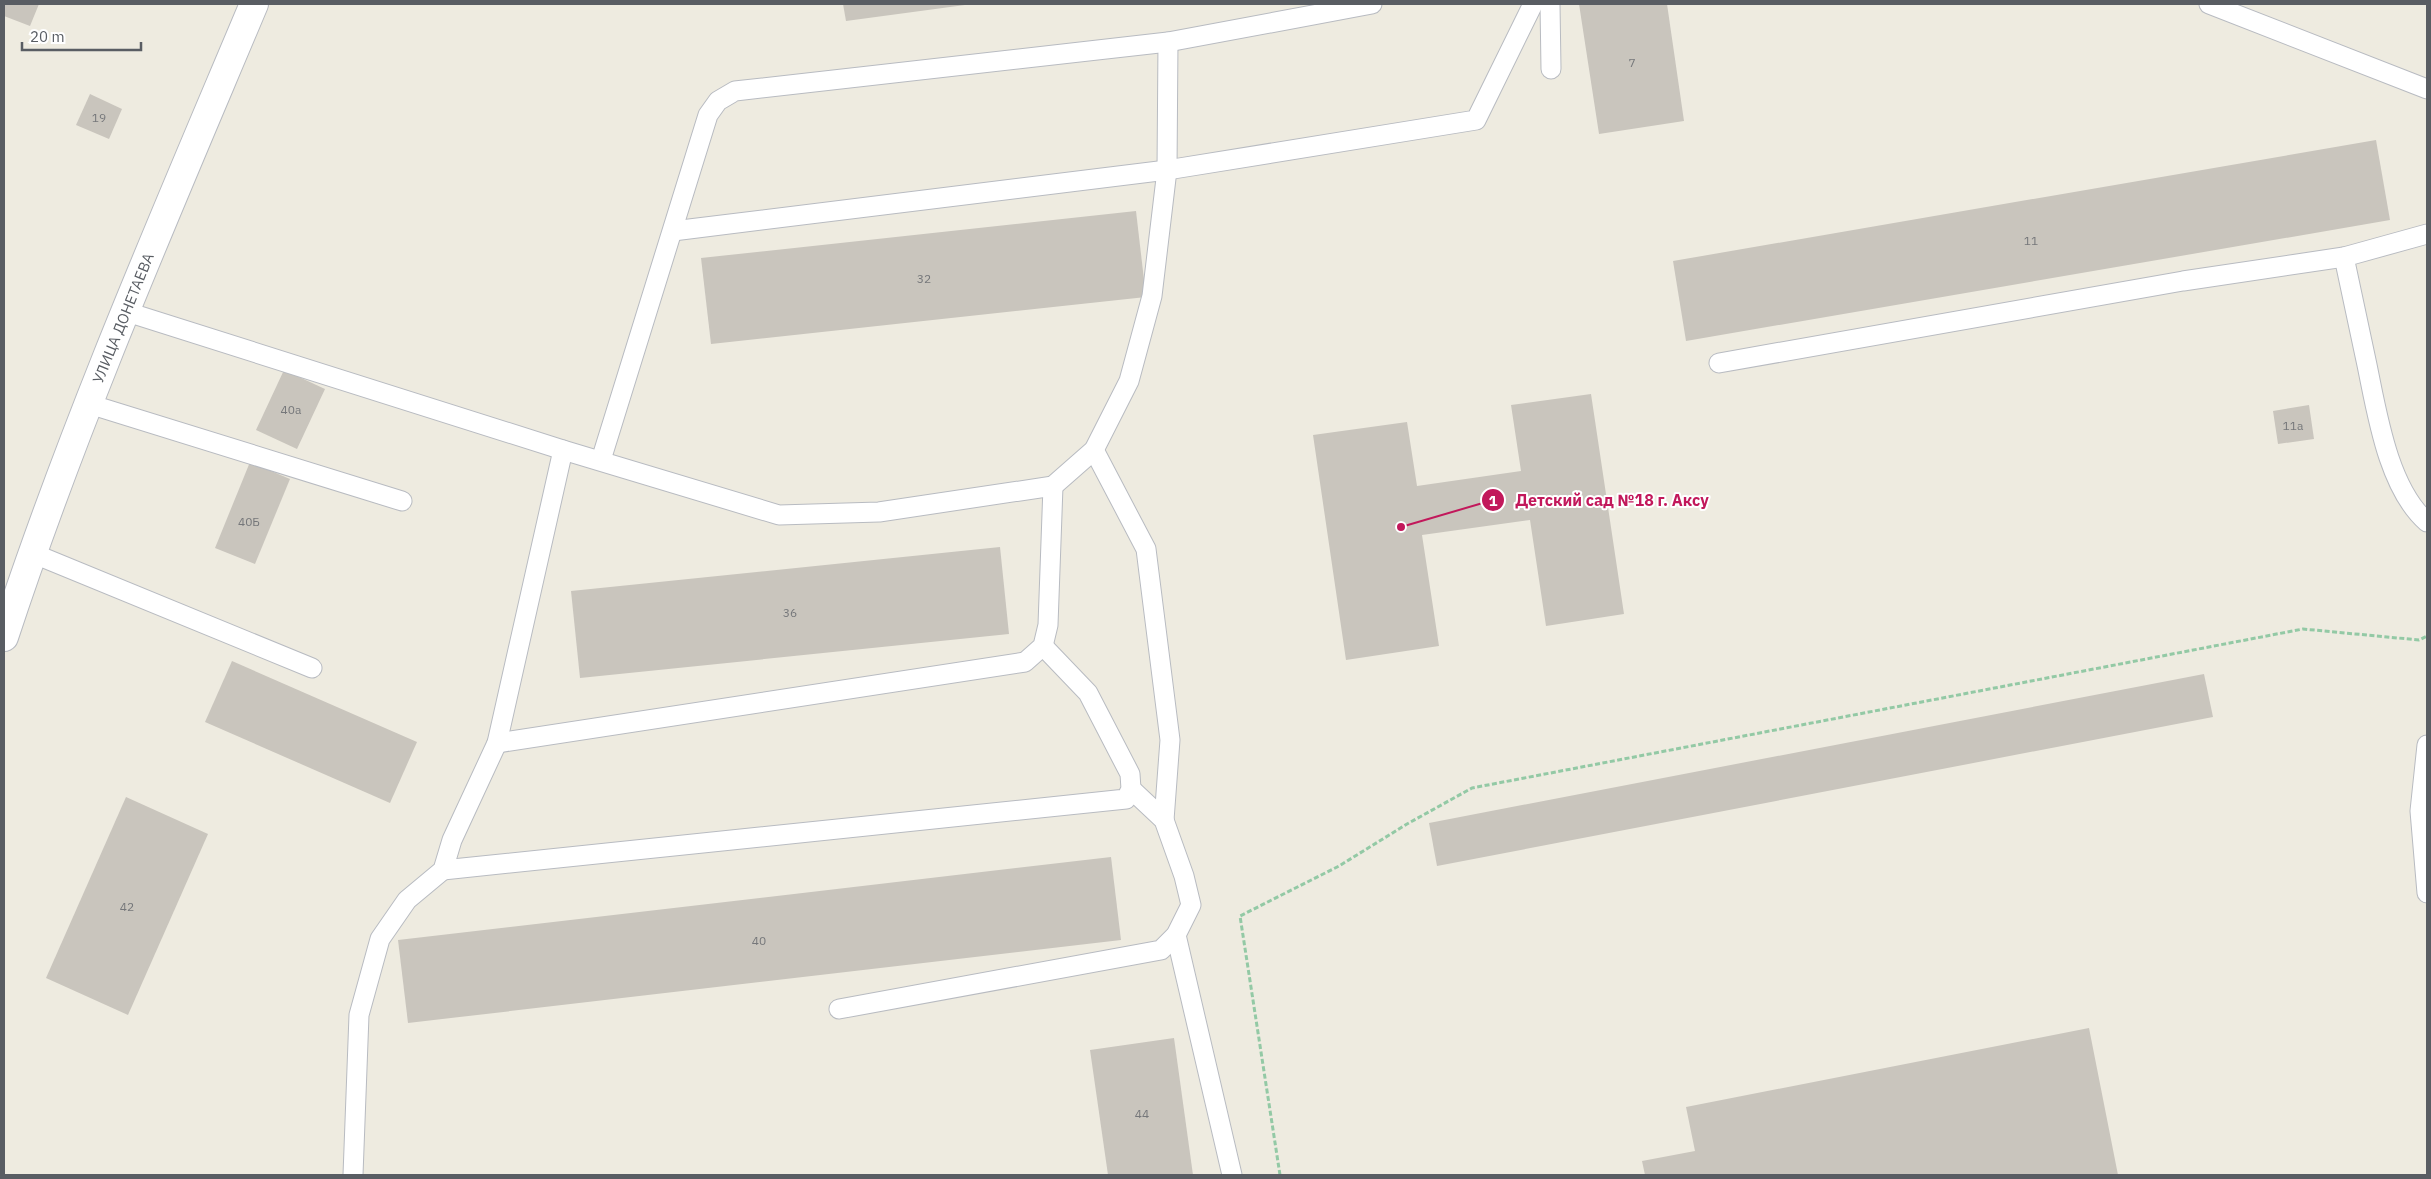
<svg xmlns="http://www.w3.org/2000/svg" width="2431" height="1179" font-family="'IBM Plex Sans',sans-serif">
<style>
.building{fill:#c9c5bd}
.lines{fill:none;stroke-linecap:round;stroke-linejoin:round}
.service-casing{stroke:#b8bbc1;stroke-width:21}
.tertiary-casing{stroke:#b8bbc1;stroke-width:30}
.path{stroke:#93c9a5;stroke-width:3;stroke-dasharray:5 2.5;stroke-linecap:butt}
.service{stroke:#fff;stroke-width:19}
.tertiary{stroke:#fff;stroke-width:28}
.labels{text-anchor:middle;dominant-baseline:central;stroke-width:4;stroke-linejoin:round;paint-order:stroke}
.number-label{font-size:12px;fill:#75777a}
.street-label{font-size:15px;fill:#595d63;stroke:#fff}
.leader{fill:none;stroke:#c2185b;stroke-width:2}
.callout-dot{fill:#c2185b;stroke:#fff;stroke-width:2}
.mark-label{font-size:15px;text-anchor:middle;font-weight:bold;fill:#fff}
.callout-label{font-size:16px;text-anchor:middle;font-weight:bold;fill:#c2185b;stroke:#fff;stroke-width:4;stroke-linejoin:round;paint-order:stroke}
</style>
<rect width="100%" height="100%" fill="#eeebe0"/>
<g class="building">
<path d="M4,4H39L30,26L4,16Z"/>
<path d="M843,4H965V5L846,21Z"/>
<path d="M1579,4H1667L1684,121L1599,134Z"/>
<path d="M90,94L122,109L109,139L76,125Z"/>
<path d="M2376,140L2390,220L1686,341L1673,261Z"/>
<path d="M1136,211L1146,297L711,344L701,258Z"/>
<path d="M284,370L325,389L297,449L256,430Z"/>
<path d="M1591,394L1624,614L1546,626L1530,520L1422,535L1439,646L1346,660L1313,435L1407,422L1417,486L1521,471L1511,405Z"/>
<path d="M2309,405L2314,439L2278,444L2273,411Z"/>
<path d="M250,462L290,479L255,564L215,548Z"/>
<path d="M1000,547L1009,634L580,678L571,591Z"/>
<path d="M232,661L417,742L390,803L205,722Z"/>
<path d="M2204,674L2213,717L1437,866L1429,823Z"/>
<path d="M126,797L208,834L128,1015L46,978Z"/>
<path d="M1111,857L1121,940L408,1023L398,940Z"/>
<path d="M2089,1028L2118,1175H1645L1642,1161L1695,1151L1686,1107Z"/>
<path d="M1174,1038L1193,1175H1108L1090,1050Z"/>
</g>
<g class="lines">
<g class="service-casing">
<g id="service">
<path d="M1550,4L1551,69"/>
<path d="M2209,4L2427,89"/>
<path d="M673,231L1167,170L1476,120L1533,4"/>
<path d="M2344,257C2352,293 2359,329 2367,365C2377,413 2388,488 2427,522"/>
<path d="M124,311L563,450L779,515L879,512L1053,486L1094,450L1129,381L1152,296L1167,170L1168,42"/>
<path d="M1719,363L2183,281L2344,257L2427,234"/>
<path d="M89,404L402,501"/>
<path d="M1094,450L1146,549L1170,740L1164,820"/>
<path d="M601,460L708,115L718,101L735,91L1168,42L1372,4"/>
<path d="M32,553L312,668"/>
<path d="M497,743L1025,662L1043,646L1048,625L1053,486"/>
<path d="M2427,745L2420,811L2427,893"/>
<path d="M443,870L1126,799L1131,789L1130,774L1088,693L1043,646"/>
<path d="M1176,935L1232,1175"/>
<path d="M839,1009L1161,950L1176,935L1191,905L1184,876L1164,820L1131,789"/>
<path d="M353,1175L359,1015L380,939L407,900L443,870L452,840L497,743L563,450"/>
</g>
</g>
<g class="tertiary-casing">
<path id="tertiary" d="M4,637C75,421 166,213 254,4"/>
</g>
<path class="path" d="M1280,1175L1240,916L1339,866L1407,824L1472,788L2303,629L2419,640L2427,636"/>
<use href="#service" class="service"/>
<use href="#tertiary" class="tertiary"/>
</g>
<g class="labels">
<g class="number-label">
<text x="1632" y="62">7</text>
<text x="99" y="117">19</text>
<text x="2031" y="240">11</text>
<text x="924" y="278">32</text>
<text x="291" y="409">40а</text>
<text x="2293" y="425">11а</text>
<text x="249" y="521">40Б</text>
<text x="790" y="612">36</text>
<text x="127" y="906">42</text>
<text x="759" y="940">40</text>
<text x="1142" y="1113">44</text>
</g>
<g class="street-label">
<text transform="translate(123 318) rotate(-68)">УЛИЦА ДОНЕТАЕВА</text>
</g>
</g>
<path class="leader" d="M1401 527L1493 500"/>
<g class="callout-dot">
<circle cx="1401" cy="527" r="5"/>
<circle cx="1493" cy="500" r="12"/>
</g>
<g class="mark-label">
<text x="1493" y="506">1</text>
</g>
<g class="callout-label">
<text x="1612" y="506">Детский сад №18 г. Аксу</text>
</g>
<rect width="2431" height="1179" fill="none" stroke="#595d63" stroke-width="10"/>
<path d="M22 42v8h119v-8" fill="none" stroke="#595d63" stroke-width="2.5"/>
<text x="30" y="42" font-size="15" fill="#595d63" stroke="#ffffff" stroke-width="4" paint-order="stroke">20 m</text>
</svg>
